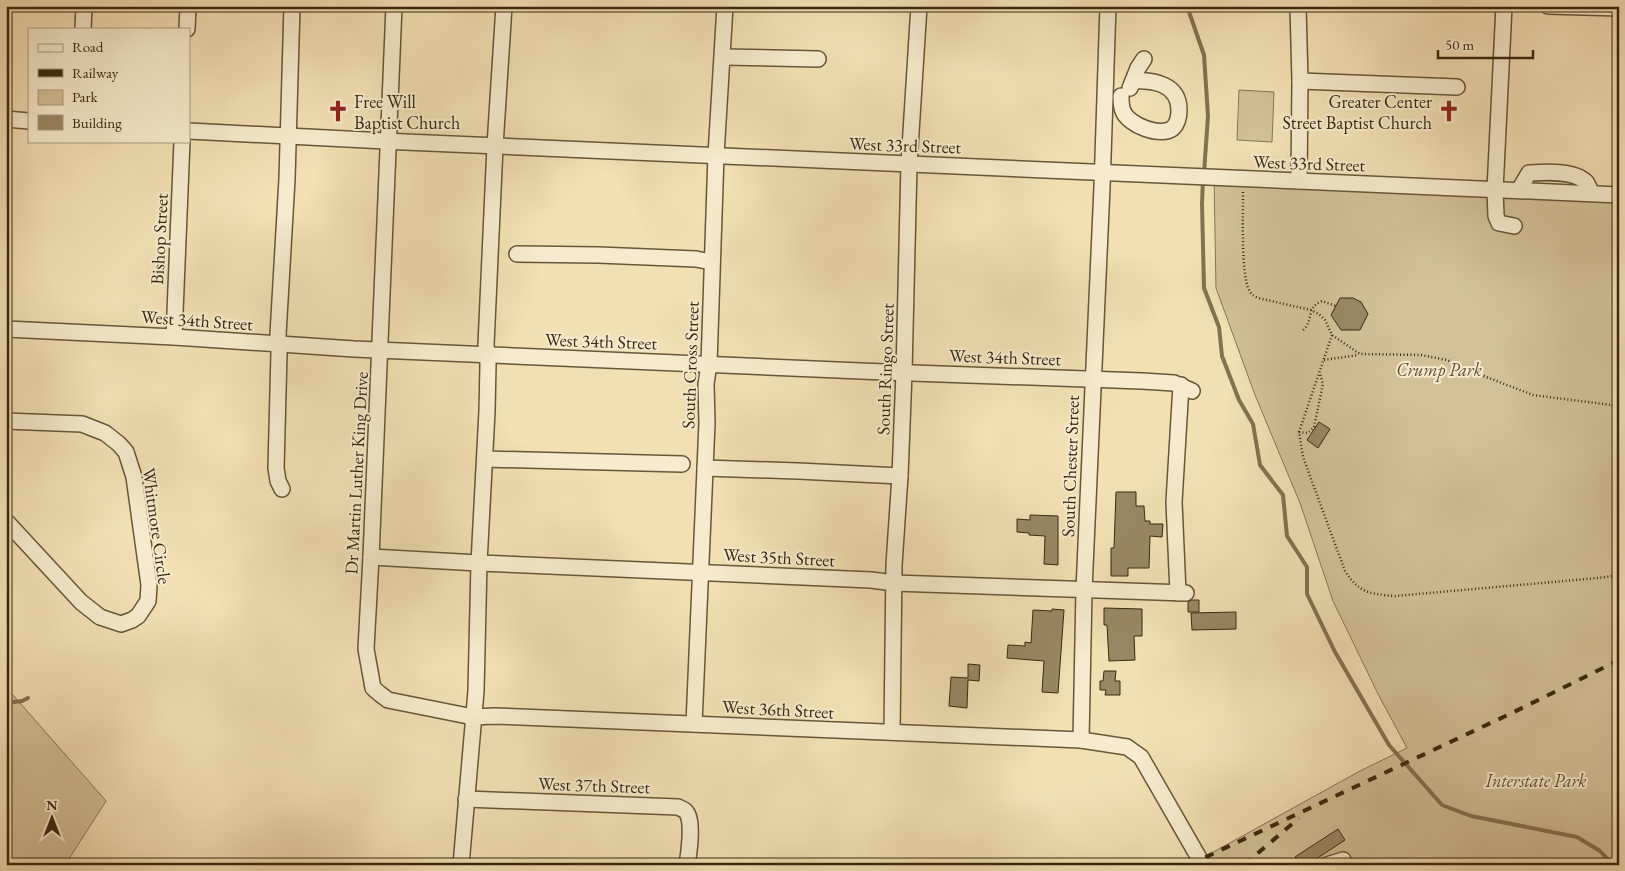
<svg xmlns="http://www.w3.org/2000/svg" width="1625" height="871" font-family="'EB Garamond',serif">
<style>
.green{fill:#d3c098;stroke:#867454}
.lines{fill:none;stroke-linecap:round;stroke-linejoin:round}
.stream{stroke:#837151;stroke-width:4}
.building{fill:#9a8765;stroke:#3a2810}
.minor-casing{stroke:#685639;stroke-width:18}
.path{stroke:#3a2810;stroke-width:2.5;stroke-dasharray:1 2.5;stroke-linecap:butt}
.minor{stroke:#f7eace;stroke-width:15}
.rail{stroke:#3a2810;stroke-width:4;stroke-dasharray:9 9;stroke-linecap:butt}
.labels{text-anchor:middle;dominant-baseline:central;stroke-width:4;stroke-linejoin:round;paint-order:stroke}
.poi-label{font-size:18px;fill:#3a2810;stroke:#f7eace;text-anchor:start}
.street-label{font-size:18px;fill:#3a2810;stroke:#f7eace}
.park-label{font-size:18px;font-style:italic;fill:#604e32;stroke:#f7eace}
</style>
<rect width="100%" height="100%" fill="#f2dfb4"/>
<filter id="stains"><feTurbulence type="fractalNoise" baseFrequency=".004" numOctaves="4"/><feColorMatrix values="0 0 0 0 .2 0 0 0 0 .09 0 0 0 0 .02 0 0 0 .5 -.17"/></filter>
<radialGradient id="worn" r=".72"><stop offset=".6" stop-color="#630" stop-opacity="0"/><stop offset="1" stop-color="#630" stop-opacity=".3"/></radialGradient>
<g class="green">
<path d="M1239,90L1274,92L1272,142L1237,140Z"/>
<path d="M1214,177L1619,197V865H1198L1199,860L1360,771L1407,748L1378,694L1333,601L1300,503L1255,395L1216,288Z"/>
<path d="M6,687L106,801L65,865H6Z"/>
</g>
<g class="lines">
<g class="stream">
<path d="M1187,6L1204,55L1208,116L1204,173"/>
<path d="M1203,180L1202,204L1204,288L1219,327L1222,356L1239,400L1253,424L1260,465L1283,495L1287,536L1307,567V594L1335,652L1389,745L1442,805L1471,816L1577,837L1600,851L1613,865"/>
<path d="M6,703L22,701L28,698"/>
</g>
</g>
<g class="building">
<path d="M1340,298H1353L1361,302L1368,314L1360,330H1341L1331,315Z"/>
<path d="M1319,422L1330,429L1318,448L1307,440Z"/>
<path d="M1116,492H1136V506H1144L1145,521H1150V524H1163L1162,537L1150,536L1149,568H1128V576H1111V548H1114Z"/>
<path d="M1030,515L1058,516V565L1044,564L1045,536L1029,535V533L1017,532V519L1030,520Z"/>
<path d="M1192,600H1199V612H1188V602Z"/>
<path d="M1104,608L1142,609V636H1134L1135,660L1109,661L1107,625H1104Z"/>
<path d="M1052,609L1064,610L1058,693L1042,692L1044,661L1007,658L1008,645L1025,646V642L1031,643L1033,610L1052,611Z"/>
<path d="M1236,612V629L1192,630L1191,613Z"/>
<path d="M968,664L980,665L979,681L968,680L967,708L949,706L951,677L968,678Z"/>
<path d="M1104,671H1116L1115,681H1120V695H1105L1106,690H1100V681H1103Z"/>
<path d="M1338,829L1345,840L1307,865H1300L1295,857Z"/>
</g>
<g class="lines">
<g class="minor-casing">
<g id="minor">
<path d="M394,6L371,557L366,649L373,688L380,694L388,700L473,717L495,716L1081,740L1127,747L1141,757L1203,865"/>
<path d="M1298,6L1300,81L1299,181"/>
<path d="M1504,6L1495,190L1496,216L1499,223L1514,226"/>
<path d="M1548,6L1619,8"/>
<path d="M83,29L84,6"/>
<path d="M187,29L188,6"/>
<path d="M723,57L818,59"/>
<path d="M1300,81L1457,87"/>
<path d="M1130,88L1138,68L1144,59"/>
<path d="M1121,96C1121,101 1121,107 1123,111C1128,125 1161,138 1173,128C1178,123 1179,116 1179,110C1179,84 1154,80 1133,81"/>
<path d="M6,119L29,121"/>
<path d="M189,131L405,142L1619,195"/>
<path d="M1519,190L1529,173C1545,172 1574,170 1586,182C1588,185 1590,190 1592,193"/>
<path d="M517,254L598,255L696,259L711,262"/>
<path d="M6,329L174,337L354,349L884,372L1142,381L1174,383L1192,391"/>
<path d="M174,337L182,141"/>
<path d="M6,421L82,424L105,433L119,444L126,452L134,477L149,585L148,601L138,616L132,620L121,624L100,617L81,602L6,521"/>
<path d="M485,459L682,464"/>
<path d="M705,468L798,471L900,476"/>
<path d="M282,489L278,481L276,468L279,353L278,335L287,179L292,6"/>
<path d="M371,557L479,563L871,580L894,583L1186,593"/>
<path d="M1178,593L1174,502L1181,385"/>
<path d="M694,724L707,423L706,384L709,364L716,155L725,6"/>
<path d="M892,732L894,565L900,476L904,372L909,164L919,6"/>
<path d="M1081,740L1084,590L1102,187L1108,6"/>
<path d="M466,799L678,807C681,809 685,809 687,813C693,823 689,853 687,865"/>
<path d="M461,865L476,691L479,563L487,411L488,364L486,345L495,146L504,6"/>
<path d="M1327,865L1343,860"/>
</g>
</g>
<g class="path">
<path d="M1243,192C1243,213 1241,274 1249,290C1251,294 1254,296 1258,298L1311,310L1319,314L1325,320L1332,335L1360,354L1421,355L1447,360L1468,370L1533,395L1619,406"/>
<path d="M1303,330C1314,320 1306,307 1322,301L1336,306"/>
<path d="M1332,335L1299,432L1303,457L1345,571C1359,593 1370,594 1395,596L1598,578L1619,575"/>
<path d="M1324,360L1358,355"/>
<path d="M1299,432L1308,433L1314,427L1323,384L1320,374"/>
</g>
<use href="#minor" class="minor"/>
<g class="rail">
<path d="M1189,865L1514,712L1619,660"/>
<path d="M1244,865L1299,818"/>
</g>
</g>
<defs>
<g id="church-bare" transform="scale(1.725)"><path d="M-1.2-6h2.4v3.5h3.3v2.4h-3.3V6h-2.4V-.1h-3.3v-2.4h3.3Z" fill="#8f2418" stroke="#f7eace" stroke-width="2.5" paint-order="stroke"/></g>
</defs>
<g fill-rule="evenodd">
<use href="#church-bare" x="338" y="111"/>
<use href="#church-bare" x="1449" y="111"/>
</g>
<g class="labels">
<g class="poi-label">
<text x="354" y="101">Free Will<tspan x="354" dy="21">Baptist Church</tspan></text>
<text x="1432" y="101" text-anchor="end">Greater Center<tspan x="1432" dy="21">Street Baptist Church</tspan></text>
</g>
<g class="street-label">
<text transform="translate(905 145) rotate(2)">West 33rd Street</text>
<text transform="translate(1309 163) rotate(2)">West 33rd Street</text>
<text transform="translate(159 239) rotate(-87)">Bishop Street</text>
<text transform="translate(197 320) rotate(4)">West 34th Street</text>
<text transform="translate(601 341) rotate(2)">West 34th Street</text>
<text transform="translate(1005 357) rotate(2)">West 34th Street</text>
<text transform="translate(690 365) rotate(-88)">South Cross Street</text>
<text transform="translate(885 369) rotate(-88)">South Ringo Street</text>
<text transform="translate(1070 466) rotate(-88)">South Chester Street</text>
<text transform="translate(356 473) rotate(-87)">Dr Martin Luther King Drive</text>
<text transform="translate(157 526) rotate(82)">Whitmore Circle</text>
<text transform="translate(779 557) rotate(3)">West 35th Street</text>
<text transform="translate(778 709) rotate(3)">West 36th Street</text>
<text transform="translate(594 785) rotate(2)">West 37th Street</text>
</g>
<g class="park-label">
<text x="1439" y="369">Crump Park</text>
<text x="1536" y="780">Interstate Park</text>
</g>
</g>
<rect width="1625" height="871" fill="none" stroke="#f2dfb4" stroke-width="25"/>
<rect x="8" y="8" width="1610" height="856" fill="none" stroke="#3a2810" stroke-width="2.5"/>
<rect x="12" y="12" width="1600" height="846" fill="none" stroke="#3a2810"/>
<rect x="28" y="28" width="162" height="115" fill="#f7eace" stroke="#ab9c82"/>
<rect x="38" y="44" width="25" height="8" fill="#f7eace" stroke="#ab9c82"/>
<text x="72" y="52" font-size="15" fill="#3a2810">Road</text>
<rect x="38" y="69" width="25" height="8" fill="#3a2810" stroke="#ab9c82"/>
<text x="72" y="78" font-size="15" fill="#3a2810">Railway</text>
<rect x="38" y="90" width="25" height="15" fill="#d3c098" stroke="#ab9c82"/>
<text x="72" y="102" font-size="15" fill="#3a2810">Park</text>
<rect x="38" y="115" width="25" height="15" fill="#9a8765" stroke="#ab9c82"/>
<text x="72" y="128" font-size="15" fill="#3a2810">Building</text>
<g transform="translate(52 818)" stroke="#f7eace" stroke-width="4" paint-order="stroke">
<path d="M0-4L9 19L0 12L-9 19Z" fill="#3a2810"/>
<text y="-8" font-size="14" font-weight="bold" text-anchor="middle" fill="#3a2810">N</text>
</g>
<path d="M1438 50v8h95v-8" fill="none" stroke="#3a2810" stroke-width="2.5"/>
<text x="1445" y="50" font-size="15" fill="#3a2810" stroke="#f7eace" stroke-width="4" paint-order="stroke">50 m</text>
<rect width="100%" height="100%" filter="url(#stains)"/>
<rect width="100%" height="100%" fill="url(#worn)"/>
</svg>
